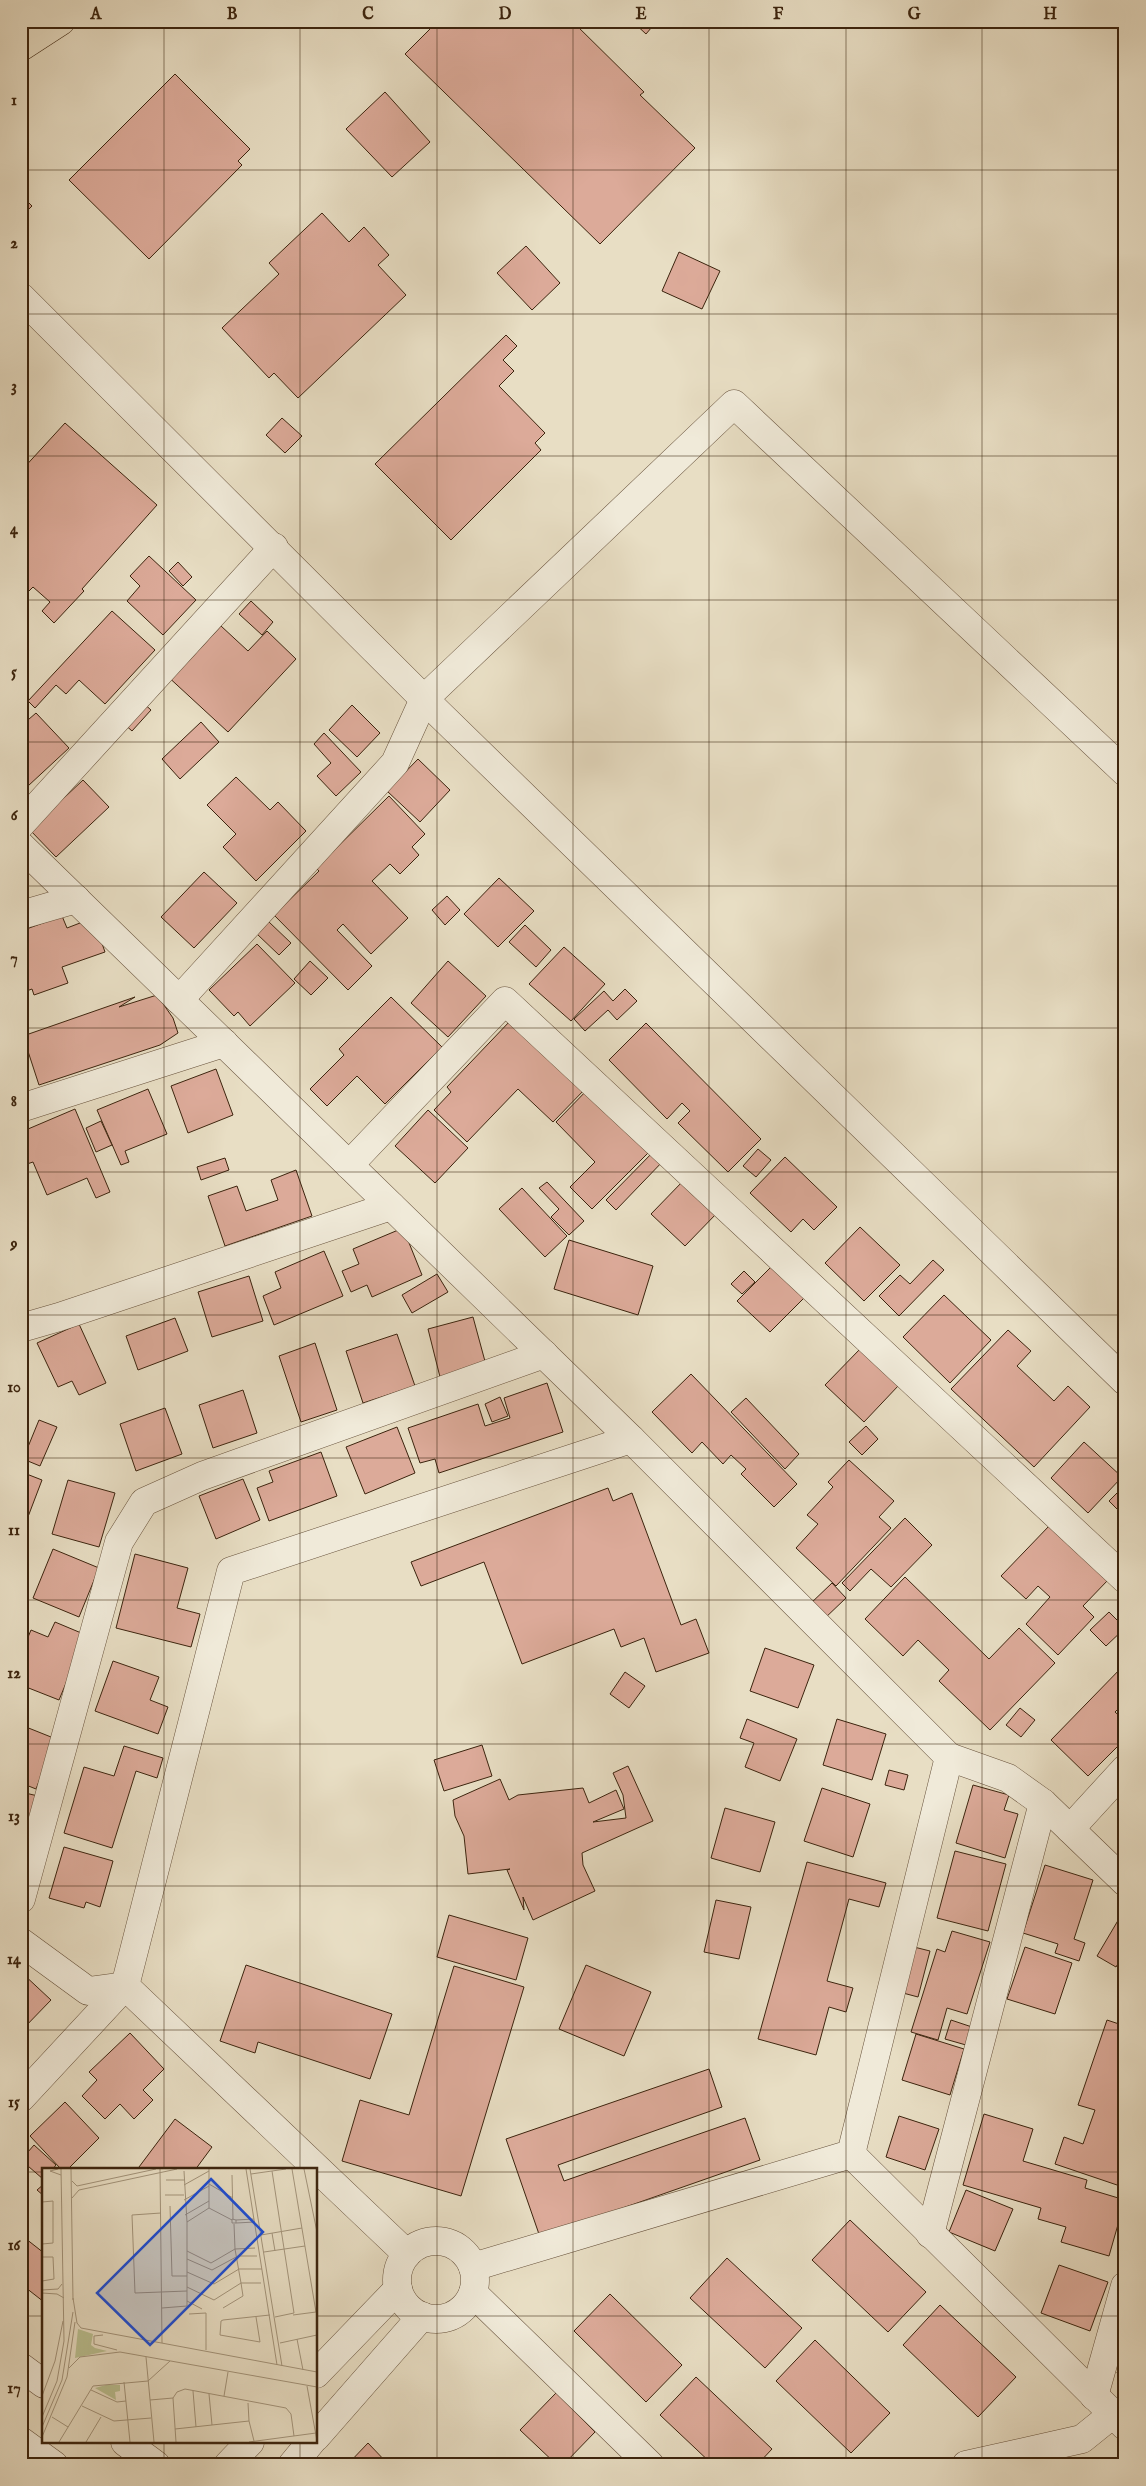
<svg xmlns="http://www.w3.org/2000/svg" width="1146" height="2486" font-family="'IM FELL English',serif">
<style>
.building{fill:#dcaa99;stroke:#3c240e}
.lines{fill:none;stroke-linecap:round;stroke-linejoin:round}
.minor-casing{stroke:#67523c;stroke-width:29}
.major-casing{stroke:#3c240e;stroke-width:29}
.minor{stroke:#f0ead9;stroke-width:28}
.major{stroke:#e8dec4;stroke-width:28}
.grid{fill:none;stroke:#3c240e;stroke-width:1;stroke-opacity:0.55}
.inset-road{fill:none;stroke:#a3947b;stroke-width:1}
.view{fill:#1d4ed8;fill-opacity:0.15;stroke:#1d4ed8;stroke-width:2.5}
.inset-edge{fill:none;stroke:#3c240e;stroke-width:2.5}
.neatline{fill:none;stroke:#3c240e;stroke-width:2}
.grid-label{font-size:16px;text-anchor:middle;font-weight:bold;fill:#3c240e}
</style>
<rect width="100%" height="100%" fill="#e8dec4"/>
<filter id="stains"><feTurbulence type="fractalNoise" baseFrequency=".004" numOctaves="4"/><feColorMatrix values="0 0 0 0 .2 0 0 0 0 .09 0 0 0 0 .02 0 0 0 .5 -.17"/></filter>
<radialGradient id="worn" r=".72"><stop offset=".6" stop-color="#630" stop-opacity="0"/><stop offset="1" stop-color="#630" stop-opacity=".3"/></radialGradient>
<g class="building">
<path d="M428,21H572L644,92L640,95L695,148L600,244L405,54L433,26Z"/>
<path d="M632,21H657L646,34Z"/>
<path d="M175,74L250,149L238,161L242,165L149,259L69,180Z"/>
<path d="M385,92L430,142L392,177L346,129Z"/>
<path d="M21,195L32,206L21,217Z"/>
<path d="M322,213L349,242L364,227L389,255L378,265L406,295L298,398L274,373L269,378L222,328L279,274L269,263Z"/>
<path d="M526,246L560,283L532,310L497,273Z"/>
<path d="M679,252L720,271L702,309L662,291Z"/>
<path d="M506,335L517,346L503,360L514,371L499,386L545,433L535,443L541,450L451,540L375,464Z"/>
<path d="M282,418L302,436L285,453L266,435Z"/>
<path d="M65,423L157,505L82,589L84,591L54,623L42,611L50,602L33,587L24,596L21,594V471Z"/>
<path d="M149,556L196,600L163,635L127,601L140,586L130,576Z"/>
<path d="M178,562L192,577L183,586L169,571Z"/>
<path d="M251,601L273,622L262,635L239,614Z"/>
<path d="M112,611L155,650L105,704L79,680L66,694L56,685L35,708L28,701Z"/>
<path d="M221,626L248,651L267,631L296,659L228,732L164,673L184,666Z"/>
<path d="M141,701L151,710L132,731L122,722Z"/>
<path d="M352,705L380,733L357,757L329,730Z"/>
<path d="M36,713L69,748L28,786L21,779V726Z"/>
<path d="M201,722L219,742L180,779L162,759Z"/>
<path d="M324,733L361,772L336,796L317,776L331,763L314,744Z"/>
<path d="M418,759L450,790L420,822L387,791Z"/>
<path d="M236,777L270,810L278,802L306,831L256,881L223,847L236,834L207,805Z"/>
<path d="M83,780L109,807L56,857L30,830Z"/>
<path d="M389,796L425,834L412,847L419,855L400,874L390,864L372,881L408,918L371,954L343,924L337,930L372,966L348,990L274,915L319,871L316,868Z"/>
<path d="M204,872L237,903L194,948L161,917Z"/>
<path d="M499,878L534,911L498,947L464,914Z"/>
<path d="M447,896L460,910L445,925L432,910Z"/>
<path d="M62,916L67,928L93,918L105,952L62,967L68,983L34,995L32,989L21,993V931Z"/>
<path d="M269,922L291,943L279,955L257,934Z"/>
<path d="M525,925L551,950L536,967L509,942Z"/>
<path d="M257,944L295,983L250,1026L238,1012L234,1016L209,990Z"/>
<path d="M564,947L605,984L571,1021L529,984Z"/>
<path d="M310,961L328,978L311,995L294,979Z"/>
<path d="M448,961L486,996L448,1037L411,1003Z"/>
<path d="M625,989L637,1001L617,1020L608,1010L585,1031L574,1019L604,991L613,1001Z"/>
<path d="M157,995L173,1018L178,1033L160,1045L39,1085L23,1036L135,997L119,1007Z"/>
<path d="M391,997L442,1047L385,1104L357,1076L327,1106L310,1089L344,1055L339,1049Z"/>
<path d="M511,1020L587,1087L553,1122L518,1089L467,1142L434,1110L451,1092L447,1087Z"/>
<path d="M646,1023L761,1139L728,1172L678,1123L690,1111L682,1103L667,1119L609,1060Z"/>
<path d="M216,1069L233,1115L188,1133L171,1086Z"/>
<path d="M21,1072L26,1083L21,1085Z"/>
<path d="M592,1085L652,1149L592,1209L570,1187L595,1162L556,1122Z"/>
<path d="M148,1089L167,1134L125,1151L129,1162L121,1165L97,1110Z"/>
<path d="M75,1109L110,1192L96,1198L87,1178L47,1195L33,1162L21,1166V1132Z"/>
<path d="M428,1110L468,1148L435,1183L395,1146Z"/>
<path d="M101,1121L112,1145L96,1152L86,1128Z"/>
<path d="M656,1149L666,1158L616,1210L606,1200Z"/>
<path d="M758,1149L771,1160L756,1177L743,1166Z"/>
<path d="M785,1157L837,1207L814,1230L803,1219L791,1232L750,1193Z"/>
<path d="M225,1158L229,1170L201,1180L197,1167Z"/>
<path d="M296,1170L312,1216L225,1246L208,1196L237,1186L246,1211L278,1200L271,1180Z"/>
<path d="M684,1180L718,1212L685,1246L651,1214Z"/>
<path d="M547,1182L584,1221L569,1235L551,1217L559,1209L539,1188Z"/>
<path d="M522,1188L567,1236L545,1257L499,1209Z"/>
<path d="M860,1227L900,1265L864,1301L825,1263Z"/>
<path d="M403,1228L422,1275L372,1297L367,1285L351,1292L342,1271L359,1264L353,1249Z"/>
<path d="M569,1240L653,1266L638,1315L554,1289Z"/>
<path d="M324,1251L343,1296L274,1325L263,1296L281,1288L275,1272Z"/>
<path d="M933,1260L944,1270L899,1316L879,1296L900,1275L910,1284Z"/>
<path d="M773,1265L805,1297L770,1332L737,1301Z"/>
<path d="M744,1271L755,1282L742,1294L731,1284Z"/>
<path d="M437,1274L448,1292L412,1313L402,1295Z"/>
<path d="M249,1276L263,1321L212,1337L198,1292Z"/>
<path d="M944,1295L991,1340L950,1383L903,1337Z"/>
<path d="M473,1317L486,1365L440,1377L428,1329Z"/>
<path d="M175,1318L188,1351L138,1370L126,1336Z"/>
<path d="M79,1324L106,1383L79,1395L72,1381L58,1387L37,1343Z"/>
<path d="M1008,1330L1031,1351L1017,1366L1054,1401L1068,1386L1090,1407L1034,1467L951,1389Z"/>
<path d="M397,1334L415,1386L363,1403L346,1351Z"/>
<path d="M315,1343L337,1410L301,1422L279,1356Z"/>
<path d="M861,1348L899,1385L864,1422L825,1385Z"/>
<path d="M691,1374L797,1484L774,1507L741,1474L746,1469L731,1455L723,1464L702,1442L692,1453L652,1412Z"/>
<path d="M547,1383L563,1432L439,1473L435,1459L420,1463L408,1428L478,1404L485,1426L510,1418L504,1398Z"/>
<path d="M243,1390L257,1433L213,1448L199,1405Z"/>
<path d="M500,1397L508,1416L492,1422L485,1404Z"/>
<path d="M746,1398L799,1454L785,1469L731,1412Z"/>
<path d="M21,1407L27,1408L21,1435Z"/>
<path d="M165,1408L182,1454L136,1471L120,1424Z"/>
<path d="M39,1420L57,1427L40,1466L23,1459Z"/>
<path d="M866,1426L878,1439L862,1455L849,1442Z"/>
<path d="M397,1427L415,1473L365,1494L346,1447Z"/>
<path d="M1084,1442L1122,1477L1088,1513L1051,1478Z"/>
<path d="M321,1452L337,1496L269,1521L257,1488L273,1482L269,1471Z"/>
<path d="M849,1460L894,1501L879,1517L891,1528L836,1586L796,1548L818,1524L807,1515L833,1487L828,1482Z"/>
<path d="M24,1473L42,1480L23,1530L21,1529V1482Z"/>
<path d="M243,1479L260,1520L216,1539L199,1496Z"/>
<path d="M68,1480L115,1493L99,1547L52,1534Z"/>
<path d="M608,1488L613,1501L632,1493L681,1625L696,1619L709,1653L656,1672L644,1638L621,1647L614,1629L522,1664L484,1562L421,1586L411,1562Z"/>
<path d="M1117,1493L1125,1501V1517L1109,1501Z"/>
<path d="M905,1518L932,1545L891,1587L871,1569L850,1591L842,1583Z"/>
<path d="M1050,1525L1108,1580L1083,1606L1094,1617L1058,1655L1026,1624L1050,1597L1038,1586L1026,1599L1001,1576Z"/>
<path d="M53,1549L99,1568L79,1617L33,1598Z"/>
<path d="M135,1554L188,1568L177,1608L200,1614L191,1647L116,1628Z"/>
<path d="M905,1577L989,1659L1019,1628L1055,1663L990,1730L939,1681L949,1670L918,1640L903,1656L865,1619Z"/>
<path d="M832,1583L846,1598L823,1620L809,1605Z"/>
<path d="M1109,1612L1125,1628L1106,1646L1090,1630Z"/>
<path d="M55,1622L86,1635L59,1700L21,1685V1654L31,1630L48,1637Z"/>
<path d="M765,1648L814,1665L798,1708L750,1691Z"/>
<path d="M113,1661L159,1677L150,1700L168,1707L158,1734L95,1711Z"/>
<path d="M1125,1664V1702L1115,1712L1125,1721V1739L1088,1776L1051,1740Z"/>
<path d="M625,1672L645,1686L629,1708L610,1694Z"/>
<path d="M1020,1708L1035,1720L1021,1737L1006,1725Z"/>
<path d="M747,1719L797,1739L780,1781L745,1767L754,1743L740,1738Z"/>
<path d="M837,1719L886,1734L872,1780L823,1765Z"/>
<path d="M21,1725L56,1739L36,1789L21,1783Z"/>
<path d="M482,1745L492,1776L444,1791L434,1760Z"/>
<path d="M124,1746L163,1758L157,1778L136,1771L112,1848L64,1833L84,1767L114,1776Z"/>
<path d="M628,1766L653,1821L582,1853L583,1865L595,1891L533,1920L523,1897L524,1910L507,1870L510,1869L468,1874L464,1836L455,1816L453,1800L500,1779L509,1800L518,1795L583,1788L589,1803L616,1790L624,1809L593,1822L626,1818L623,1795L613,1773Z"/>
<path d="M889,1770L908,1775L904,1790L885,1785Z"/>
<path d="M973,1785L1009,1795L1004,1810L1018,1814L1005,1858L956,1843Z"/>
<path d="M822,1788L870,1804L853,1857L804,1841Z"/>
<path d="M21,1792L38,1796L21,1868Z"/>
<path d="M725,1808L775,1822L760,1872L711,1858Z"/>
<path d="M64,1847L113,1861L100,1907L86,1902L84,1908L49,1898Z"/>
<path d="M955,1851L1006,1864L988,1931L937,1918Z"/>
<path d="M807,1862L886,1883L879,1907L849,1899L827,1981L853,1988L846,2012L829,2007L816,2055L758,2039Z"/>
<path d="M1045,1865L1093,1880L1074,1939L1085,1943L1079,1961L1055,1953L1058,1944L1023,1933Z"/>
<path d="M716,1900L751,1907L739,1959L704,1952Z"/>
<path d="M1123,1912L1125,1952L1116,1967L1097,1956Z"/>
<path d="M449,1915L528,1938L516,1980L437,1957Z"/>
<path d="M952,1931L990,1942L967,2014L947,2008L938,2040L911,2032L937,1949L945,1952Z"/>
<path d="M914,1947L930,1951L918,1997L903,1993Z"/>
<path d="M1025,1947L1072,1963L1055,2014L1007,1999Z"/>
<path d="M246,1965L392,2014L370,2079L258,2042L255,2053L220,2041Z"/>
<path d="M586,1965L651,1992L624,2056L559,2029Z"/>
<path d="M454,1966L524,1987L461,2196L342,2161L360,2100L409,2115Z"/>
<path d="M21,1972L51,2000L21,2031Z"/>
<path d="M1125,1988V2002L1121,2001Z"/>
<path d="M951,2020L972,2027L966,2045L945,2039Z"/>
<path d="M1107,2020L1125,2026V2173L1120,2186L1055,2164L1064,2137L1083,2144L1095,2110L1078,2105Z"/>
<path d="M130,2033L164,2069L143,2090L153,2100L134,2119L120,2104L105,2119L82,2096L97,2080L89,2072Z"/>
<path d="M916,2034L964,2049L950,2095L902,2080Z"/>
<path d="M21,2040L29,2048L21,2055Z"/>
<path d="M709,2069L722,2107L558,2165L564,2181L745,2118L760,2160L540,2237L506,2139Z"/>
<path d="M65,2102L99,2138L67,2170H59L60,2168L30,2136Z"/>
<path d="M984,2114L1033,2129L1023,2161L1087,2180L1085,2188L1125,2200L1109,2256L1061,2242L1066,2227L1038,2219L1041,2208L963,2185Z"/>
<path d="M899,2116L939,2129L925,2170L886,2157Z"/>
<path d="M175,2119L212,2147L195,2170H143L139,2167Z"/>
<path d="M34,2145L56,2165L52,2170H44L43,2179L21,2160Z"/>
<path d="M44,2184V2196L37,2190Z"/>
<path d="M966,2190L1013,2209L995,2251L949,2232Z"/>
<path d="M850,2220L926,2292L888,2332L812,2260Z"/>
<path d="M21,2235L44,2253V2302L21,2284Z"/>
<path d="M727,2258L802,2328L765,2368L690,2298Z"/>
<path d="M1059,2265L1108,2282L1090,2331L1041,2313Z"/>
<path d="M610,2294L682,2365L646,2402L574,2331Z"/>
<path d="M940,2305L1016,2377L978,2417L903,2345Z"/>
<path d="M815,2340L890,2413L851,2453L776,2381Z"/>
<path d="M1125,2349V2375L1117,2373Z"/>
<path d="M696,2377L772,2449L757,2465H713L660,2415Z"/>
<path d="M556,2393L595,2432L563,2465H557L520,2430Z"/>
<path d="M368,2443L389,2465H347Z"/>
</g>
<g class="lines">
<g class="minor-casing">
<g id="minor">
<path d="M21,297L424,699L1125,1381"/>
<path d="M21,824L274,547"/>
<path d="M21,846L631,1439"/>
<path d="M21,915L76,899"/>
<path d="M179,1000L395,763L424,699L734,404L1125,772"/>
<path d="M21,1108L224,1043"/>
<path d="M349,1165L505,1001L1125,1579"/>
<path d="M21,1328L59,1317L391,1206"/>
<path d="M949,1757L1008,1778L1043,1803L1125,1882"/>
<path d="M1070,1829L1125,1769"/>
<path d="M21,1899L119,1542L144,1502L202,1476L544,1354"/>
<path d="M21,1942L88,1991L125,1986"/>
<path d="M21,2098L125,1986"/>
<path d="M851,2154L1125,2426"/>
<path d="M930,2234L1043,1803"/>
<circle cx="436" cy="2280" r="39"/>
<path d="M407,2254L125,1986L231,1571L631,1439L949,1757L851,2154L473,2267"/>
<path d="M473,2293L650,2465"/>
<path d="M21,2367L44,2384"/>
<path d="M316,2374L398,2289"/>
<path d="M1094,2396L1125,2286"/>
<path d="M316,2437L422,2316"/>
<path d="M21,2441L54,2465"/>
<path d="M125,2442L156,2465"/>
<path d="M228,2465L250,2442"/>
<path d="M292,2465L311,2442"/>
<path d="M966,2465L1082,2439L1113,2414"/>
</g>
</g>
<g class="major-casing">
<path id="major" d="M21,47L61,21"/>
</g>
<use href="#minor" class="minor"/>
<use href="#major" class="major"/>
</g>
<path class="grid" d="M164,21V2170M300,21V2170M437,21V2465M573,21V2465M709,21V2465M846,21V2465M982,21V2465M21,170H1125M21,314H1125M21,456H1125M21,600H1125M21,742H1125M21,886H1125M21,1028H1125M21,1172H1125M21,1315H1125M21,1458H1125M21,1600H1125M21,1744H1125M21,1886H1125M21,2030H1125M21,2172H44M316,2172H1125M21,2316H44M316,2316H1125M164,2442V2465M300,2442V2465"/>
<g transform="translate(42 2168)">
<rect width="275" height="275" fill="#e8dec4"/>
<path d="M36,161L51,166L49,177L53,180L65,183L33,190ZM64,217H78V223L73,224L74,232L53,220Z" fill="#bac091"/>
<path class="inset-road" d="M16,1L8,3L19,7M29,1L31,132M118,1L120,175M167,1V40M204,1L235,197M208,1L240,198M250,1L274,144M262,1L275,64M142,3L145,54M230,3L252,145L233,149M209,6L244,1M190,7L191,51M124,12H142M30,13L35,18L114,1M167,16L191,30M142,17L167,3M123,27H142M30,30L37,22L135,1M142,32L167,18M0,34L11,33V75L0,76M128,38L130,108H145M119,45L90,47L93,125L145,123M143,47L167,33M190,51L194,52V55H190ZM190,52L167,40L145,54V83L169,95L193,81L192,56M194,52L212,51M194,55L213,54M230,65L233,83M219,67L260,60M222,84L263,78M0,89H11L12,111L0,113M145,91L170,102L196,88H215M145,104L172,116L197,101H220M145,119L172,132L199,115L193,81L213,80M0,122L16,121L20,116M0,125L15,126L22,130M31,130L35,155L39,160L275,204M145,133L160,141M120,140L145,138V83M181,140L201,128L199,115H219M147,146L164,145V182M251,147L274,144M214,149L218,174L178,167L179,153L181,152L228,147M61,167L52,168V176L75,182M255,171L261,202M238,175L275,167M104,189L112,274M27,200L38,189L78,184L275,219M82,214L88,274M265,218L275,273M49,222L75,234L84,233M151,223L154,259M167,226L170,257M0,228L13,193L21,153M182,228L186,204M108,232L131,230M40,238L72,253L109,250M0,249L15,213L22,173L19,1M10,249L26,259M207,253L212,273M0,259L20,212L31,144M133,261L207,253L206,235M0,269L25,209L33,154M17,274L51,218L106,213L128,193M44,274L59,249M134,274L131,230L135,224L143,221L244,240L249,246L252,268M207,274L274,265"/>
<path class="view" d="M169,11L221,64L108,177L55,125Z"/>
<rect width="275" height="275" class="inset-edge"/>
</g>
<rect width="1146" height="2486" fill="none" stroke="#e8dec4" stroke-width="55"/>
<rect x="28" y="28" width="1090" height="2430" class="neatline"/>
<g class="grid-label">
<text x="96" y="19">A</text>
<text x="232" y="19">B</text>
<text x="368" y="19">C</text>
<text x="505" y="19">D</text>
<text x="641" y="19">E</text>
<text x="778" y="19">F</text>
<text x="914" y="19">G</text>
<text x="1050" y="19">H</text>
<text x="14" y="105">1</text>
<text x="14" y="248">2</text>
<text x="14" y="391">3</text>
<text x="14" y="534">4</text>
<text x="14" y="677">5</text>
<text x="14" y="820">6</text>
<text x="14" y="963">7</text>
<text x="14" y="1106">8</text>
<text x="14" y="1249">9</text>
<text x="14" y="1392">10</text>
<text x="14" y="1535">11</text>
<text x="14" y="1678">12</text>
<text x="14" y="1821">13</text>
<text x="14" y="1964">14</text>
<text x="14" y="2107">15</text>
<text x="14" y="2250">16</text>
<text x="14" y="2393">17</text>
</g>
<rect width="100%" height="100%" filter="url(#stains)"/>
<rect width="100%" height="100%" fill="url(#worn)"/>
</svg>
